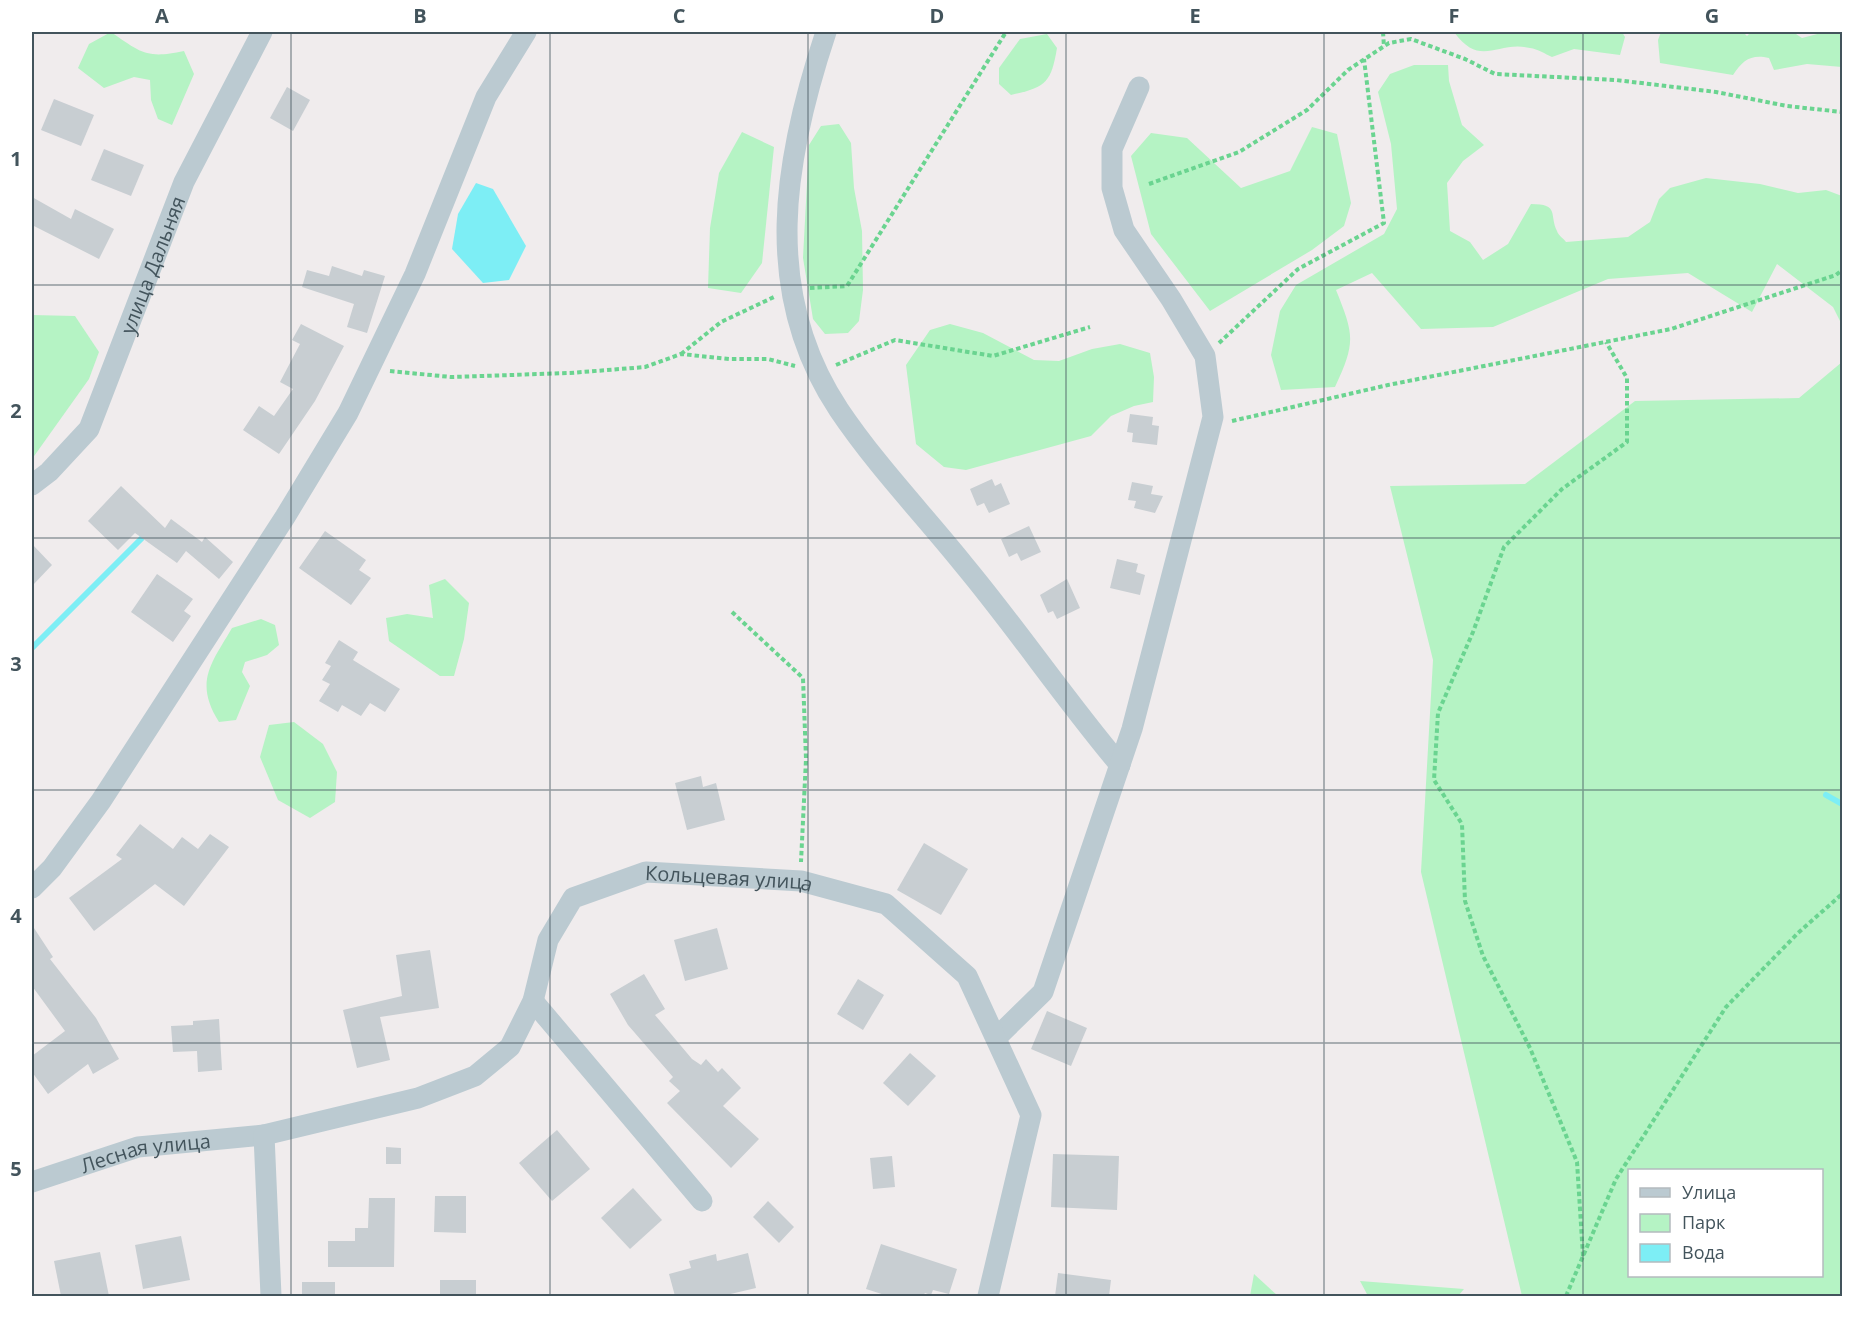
<svg xmlns="http://www.w3.org/2000/svg" width="1874" height="1328" font-family="'Open Sans',sans-serif">
<style>
.green{fill:#b5f3c4;fill-rule:evenodd}
.water{fill:#7deef5}
.lines{fill:none;stroke-linecap:round;stroke-linejoin:round}
.stream{stroke:#7deef5;stroke-width:6}
.building{fill:#c8ced2}
.path{stroke:#6ad490;stroke-width:4;stroke-dasharray:4.5 3;stroke-linecap:butt}
.minor{stroke:#bbcad1;stroke-width:21}
.grid{fill:none;stroke:#43545c;stroke-width:1.5;stroke-opacity:0.55}
.labels{text-anchor:middle;dominant-baseline:central;stroke-width:6;stroke-linejoin:round;paint-order:stroke}
.street-label{font-size:20px;fill:#43545c;stroke:#fff}
.neatline{fill:none;stroke:#43545c;stroke-width:2}
.grid-label{font-size:20px;text-anchor:middle;font-weight:bold;fill:#43545c}
</style>
<rect width="100%" height="100%" fill="#f0eced"/>
<g class="green">
<path d="M111,32C141,53 147,59 184,51L194,74L172,125L158,119L151,100L150,80L134,77L104,88L78,68L89,44Z"/>
<path d="M1454,32H1622L1625,37L1620,55L1574,49L1552,57C1545,54 1538,49 1530,48C1497,40 1481,69 1454,32Z"/>
<path d="M1661,32H1743L1747,36L1751,32H1793L1802,38L1825,32H1842V67L1807,64L1774,70L1769,58C1751,54 1743,60 1733,75L1660,63L1658,40Z"/>
<path d="M1047,34L1057,48C1051,83 1046,87 1011,95L999,84V68L1020,39Z"/>
<path d="M1414,65H1448L1449,81L1462,125L1484,145L1463,161L1447,183L1450,231L1470,242L1483,260L1508,244L1531,204C1560,204 1549,215 1557,231C1558,235 1564,239 1566,242L1628,237L1650,222L1659,199L1670,188L1706,178L1760,184L1798,193L1826,190L1842,196V325L1833,307L1777,264L1752,312L1688,273L1608,279L1493,327L1421,329L1372,273L1336,290C1354,335 1356,342 1335,387L1281,390L1271,355L1280,311L1296,285L1384,234L1397,209L1391,144L1378,92L1390,74Z"/>
<path d="M839,124L851,143L854,188L862,231L863,290L859,321L848,333L825,334L813,319L803,258L809,145L821,126Z"/>
<path d="M1312,127L1337,134L1351,203L1344,226L1312,250L1210,311L1151,234L1131,156L1151,133L1187,138L1241,188L1290,171Z"/>
<path d="M742,132L774,147L762,263L741,293L708,288L710,228L719,173Z"/>
<path d="M32,315L75,316L99,352L89,379L32,459Z"/>
<path d="M950,324L983,333L1034,360L1059,361L1092,349L1120,344L1150,353L1154,377L1153,402L1134,406L1111,416L1091,436L966,470L944,467L916,444L906,365L930,330Z"/>
<path d="M1842,362V1296H1522L1421,872L1433,660L1390,486L1525,484L1635,401L1799,398ZM1630,1170H1822V1276H1630Z"/>
<path d="M445,579L469,603L464,639L454,676H440L389,641L386,618L407,614L433,618L429,585Z"/>
<path d="M261,619L275,625L279,645L267,655L245,662L242,672L250,686L236,720L219,722C194,682 211,664 232,628Z"/>
<path d="M294,722L323,744L337,772L335,802L310,818L278,800L260,757L269,725Z"/>
<path d="M1254,1274L1278,1296H1250Z"/>
<path d="M1360,1281L1464,1289L1458,1296H1368Z"/>
</g>
<path class="water" d="M476,183L493,189L526,246L509,280L483,283L452,249L458,214Z"/>
<g class="lines">
<g class="stream">
<path d="M32,648L141,539"/>
<path d="M1826,795L1842,804"/>
</g>
</g>
<g class="building">
<path d="M287,87L310,100L293,131L270,118Z"/>
<path d="M54,99L94,115L81,146L41,130Z"/>
<path d="M104,149L144,165L131,196L91,180Z"/>
<path d="M32,197L71,219L75,209L114,229L99,259L32,225Z"/>
<path d="M332,266L362,276L364,270L385,276L367,333L347,327L354,304L302,287L307,270L329,276Z"/>
<path d="M301,324L344,346L315,401L279,454L243,430L259,406L274,416L293,389L280,382L300,344L292,340Z"/>
<path d="M1130,414L1153,417L1152,425L1159,426L1157,445L1132,442L1133,433L1127,432Z"/>
<path d="M992,479L995,486L1001,483L1010,504L989,513L984,503L977,506L970,489Z"/>
<path d="M1132,482L1153,486L1151,494L1163,496L1155,513L1134,508L1136,501L1128,500Z"/>
<path d="M121,486L165,528L171,519L202,542L205,537L233,562L219,579L186,551L177,563L135,533L118,550L88,521Z"/>
<path d="M1029,526L1041,552L1021,561L1017,553L1009,557L1001,539Z"/>
<path d="M325,531L366,560L359,570L371,578L351,605L299,568Z"/>
<path d="M32,544L52,565L32,586Z"/>
<path d="M1117,559L1138,564L1136,572L1145,575L1140,595L1110,588Z"/>
<path d="M157,574L193,599L184,611L191,616L173,642L131,612Z"/>
<path d="M1067,579L1080,608L1057,619L1053,611L1048,613L1040,595Z"/>
<path d="M339,640L358,652L353,660L400,689L385,712L370,703L361,716L342,705L338,712L319,701L330,684L322,680L331,666L325,663Z"/>
<path d="M701,776L703,787L716,783L725,820L687,830L675,783Z"/>
<path d="M140,824L173,849L182,837L198,849L210,834L229,847L184,906L155,884L94,931L69,898L122,859L116,855Z"/>
<path d="M924,843L968,869L941,915L897,890Z"/>
<path d="M32,925L53,957L50,959L96,1018L119,1059L93,1074L88,1064L48,1094L32,1072V1056L65,1031L32,986Z"/>
<path d="M717,928L728,969L685,981L674,940Z"/>
<path d="M430,950L439,1008L380,1017L390,1060L357,1068L343,1010L402,996L396,955Z"/>
<path d="M644,974L665,1009L655,1015L692,1059L701,1065L706,1059L718,1072L722,1068L741,1088L723,1106L759,1139L731,1168L667,1103L680,1091L669,1081L673,1077L628,1025L610,994Z"/>
<path d="M858,979L884,995L863,1030L837,1014Z"/>
<path d="M1047,1011L1087,1028L1071,1066L1031,1049Z"/>
<path d="M219,1019L222,1070L198,1072L197,1051L173,1052L171,1026L193,1025V1021Z"/>
<path d="M910,1053L936,1076L908,1106L883,1083Z"/>
<path d="M557,1130L590,1169L552,1201L519,1163Z"/>
<path d="M386,1147L401,1148V1164H386Z"/>
<path d="M1053,1154L1119,1156L1117,1210L1051,1207Z"/>
<path d="M892,1156L895,1187L873,1189L870,1158Z"/>
<path d="M633,1188L662,1220L630,1249L601,1218Z"/>
<path d="M435,1196H466V1233L434,1232Z"/>
<path d="M369,1198H395L394,1267H328V1241H355V1228H368Z"/>
<path d="M768,1201L794,1227L779,1243L753,1217Z"/>
<path d="M181,1236L190,1280L143,1289L135,1245Z"/>
<path d="M881,1244L957,1269L949,1294L933,1290L931,1295L925,1293L923,1296H888L866,1289Z"/>
<path d="M100,1252L109,1296H61L54,1261Z"/>
<path d="M748,1253L756,1288L722,1296H675L669,1274L691,1268L689,1261L716,1254L717,1261Z"/>
<path d="M1058,1273L1111,1280L1109,1296H1055Z"/>
<rect x="440" y="1280" width="36" height="16"/>
<rect x="302" y="1282" width="33" height="14"/>
</g>
<g class="lines">
<g class="path">
<path d="M1383,32L1384,47"/>
<path d="M1149,184L1239,152L1307,110L1348,70L1389,43L1411,39L1465,59L1495,74L1616,80L1716,92L1787,106L1842,112"/>
<path d="M810,288L847,286L1006,32"/>
<path d="M1219,343L1298,269L1384,223L1364,59"/>
<path d="M681,354L721,322L774,297"/>
<path d="M836,365L895,340L993,356L1090,327"/>
<path d="M390,371L451,377L570,373L645,367L681,354L729,359H768L795,366"/>
<path d="M1232,421L1388,385L1671,329L1836,275L1842,270"/>
<path d="M732,612L803,678L806,759L801,862"/>
<path d="M1583,1256L1577,1162L1530,1048L1483,956L1465,901L1462,824L1434,780L1438,713L1473,632L1504,547L1562,489L1627,442V378L1606,342"/>
<path d="M1566,1296L1616,1179L1726,1007L1798,933L1842,894"/>
</g>
<g class="minor">
<path d="M826,32C784,158 760,291 839,410C876,465 923,514 964,565C1018,630 1066,701 1120,765"/>
<path id="s1" d="M32,485L49,472L89,429L184,182L262,32"/>
<path d="M32,888L52,868L101,801L285,517L348,413L415,274L486,97L526,32"/>
<path d="M533,1001L702,1201"/>
<path d="M996,1038L1043,992L1132,729L1213,417L1205,356L1171,299L1124,230L1112,188V149L1139,87"/>
<path id="s2" d="M32,1182L138,1147L264,1135"/>
<path id="s3" d="M271,1296L264,1135L418,1098L475,1076L510,1047L533,1001L548,940L573,898L646,872L801,881L886,904L967,976L1031,1115L988,1296"/>
</g>
</g>
<path class="grid" d="M291,32V1296M550,32V1296M808,32V1296M1066,32V1296M1324,32V1296M1583,32V1296M32,285H1842M32,538H1842M32,790H1842M32,1043H1842"/>
<g class="labels">
<g class="street-label">
<text stroke="none"><textPath href="#s1" startOffset="256">улица Дальняя</textPath></text>
<text stroke="none"><textPath href="#s3" startOffset="750">Кольцевая улица</textPath></text>
<text stroke="none"><textPath href="#s2" startOffset="118">Лесная улица</textPath></text>
</g>
</g>
<rect width="1874" height="1328" fill="none" stroke="#ffffff" stroke-width="66"/>
<rect x="1628" y="1169" width="195" height="108" fill="#ffffff" stroke="#b4bbbe" stroke-width="1.5"/>
<rect x="1640" y="1188" width="30" height="9" fill="#bbcad1" stroke="#b4bbbe" stroke-width="1.5"/>
<text x="1682" y="1199" font-size="18" fill="#43545c">Улица</text>
<rect x="1640" y="1214" width="30" height="18" fill="#b5f3c4" stroke="#b4bbbe" stroke-width="1.5"/>
<text x="1682" y="1229" font-size="18" fill="#43545c">Парк</text>
<rect x="1640" y="1244" width="30" height="18" fill="#7deef5" stroke="#b4bbbe" stroke-width="1.5"/>
<text x="1682" y="1259" font-size="18" fill="#43545c">Вода</text>
<rect x="33" y="33" width="1808" height="1262" class="neatline"/>
<g class="grid-label">
<text x="162" y="23">A</text>
<text x="420" y="23">B</text>
<text x="679" y="23">C</text>
<text x="937" y="23">D</text>
<text x="1195" y="23">E</text>
<text x="1454" y="23">F</text>
<text x="1712" y="23">G</text>
<text x="16" y="166">1</text>
<text x="16" y="418">2</text>
<text x="16" y="671">3</text>
<text x="16" y="923">4</text>
<text x="16" y="1176">5</text>
</g>
</svg>
